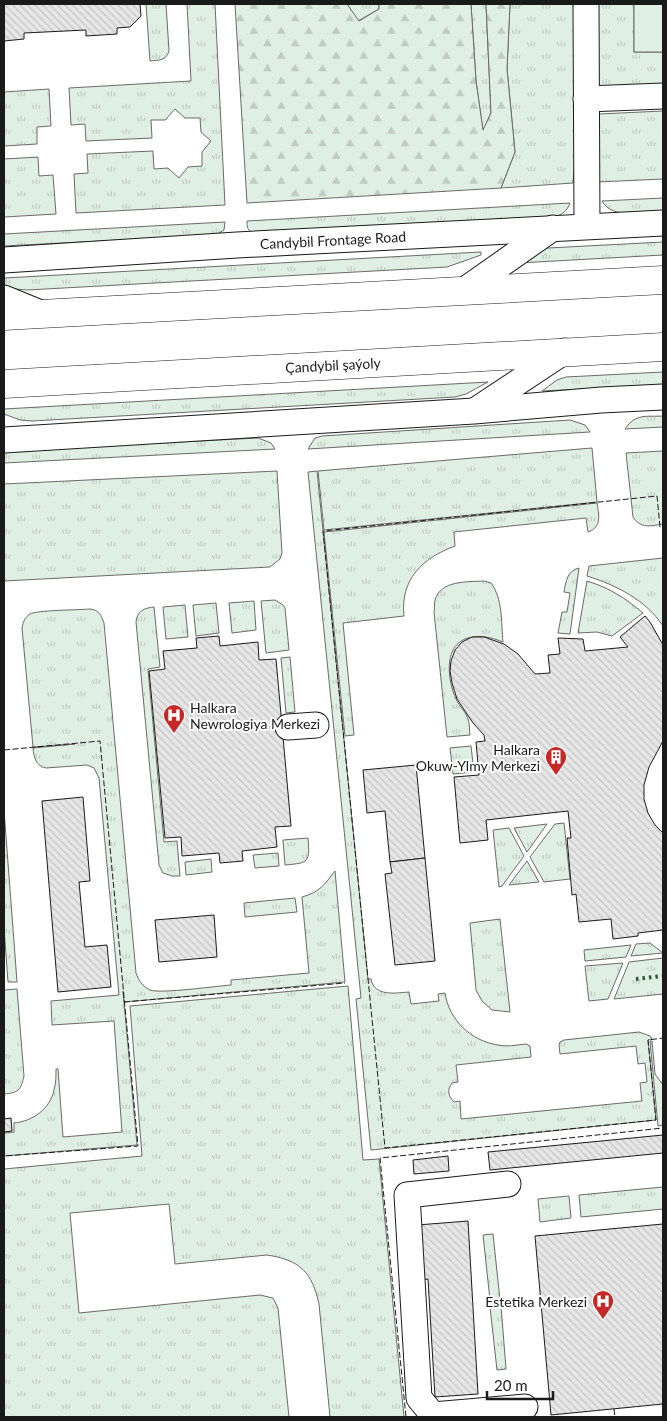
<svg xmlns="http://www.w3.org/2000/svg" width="667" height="1421" font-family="Lato,sans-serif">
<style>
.grass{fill:url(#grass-tufts);stroke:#6a6a6a}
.forest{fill:url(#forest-firs);stroke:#6a6a6a}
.park{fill:#e0efe3;stroke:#6a6a6a}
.building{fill:url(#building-back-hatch);stroke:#1a1a1a}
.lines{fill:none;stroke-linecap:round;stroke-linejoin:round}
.minor-casing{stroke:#1a1a1a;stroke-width:27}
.major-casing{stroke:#1a1a1a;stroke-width:29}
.minor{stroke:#fff;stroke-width:25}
.major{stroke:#fff;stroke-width:28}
.hedge{stroke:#2b5a34;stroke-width:4;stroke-dasharray:2.5 4;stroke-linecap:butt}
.fence{stroke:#1a1a1a;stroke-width:1;stroke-dasharray:6 2.5;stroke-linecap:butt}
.labels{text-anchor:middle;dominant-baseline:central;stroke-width:4;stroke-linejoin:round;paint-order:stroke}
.street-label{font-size:14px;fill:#1a1a1a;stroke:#fff}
.poi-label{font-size:14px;fill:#1a1a1a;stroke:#fff;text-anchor:end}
</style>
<defs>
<pattern id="grass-tufts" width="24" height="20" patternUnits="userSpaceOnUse" patternTransform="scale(1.25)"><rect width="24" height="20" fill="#e0efe3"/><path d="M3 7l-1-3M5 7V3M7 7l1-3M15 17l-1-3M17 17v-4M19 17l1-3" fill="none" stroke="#c0ccc2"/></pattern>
<pattern id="forest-firs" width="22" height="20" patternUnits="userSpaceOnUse" patternTransform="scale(1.25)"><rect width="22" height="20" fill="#e0efe3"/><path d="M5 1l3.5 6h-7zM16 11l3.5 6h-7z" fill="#c0ccc2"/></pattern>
<pattern id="building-back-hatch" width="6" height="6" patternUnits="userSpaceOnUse" patternTransform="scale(1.25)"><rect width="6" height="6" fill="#e6e6e6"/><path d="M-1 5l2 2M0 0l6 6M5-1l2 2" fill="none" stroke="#c5c5c5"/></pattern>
</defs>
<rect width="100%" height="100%" fill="#fff"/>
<g class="grass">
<path d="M146,4H166L169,51C166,61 159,60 150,61Z"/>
<path d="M187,4H215L225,205L76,213L74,174L88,173L87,154L153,151L154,169L168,168L179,178L188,167L202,166V152L211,141L201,132L200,118H185L175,109L165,120H151L152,138L86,141L85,124L71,125L69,88L191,81Z"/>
<path d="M347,4H379V9L358,21Z"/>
<path d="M471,4H486L491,113L483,131L476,81Z"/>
<path d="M510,4H577L578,120L573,183L501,188L515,152L507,69Z"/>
<path d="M596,4H634V52H663V86H596Z"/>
<path d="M49,89L51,126L37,127V144L4,146V92Z"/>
<path d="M663,111V179L597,182L599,114Z"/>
<path d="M38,157L39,176L53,175L56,214L4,217V159Z"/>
<path d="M663,198V211C645,212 612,220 602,201Z"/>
<path d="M570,203C567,211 563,214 555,217L251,232C247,229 247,226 247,221Z"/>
<path d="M225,222L224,230L216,235L4,246V234Z"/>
<path d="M663,242V255L518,263L543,249L548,248Z"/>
<path d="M481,252V255L447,267L27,290L15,289L4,285V278Z"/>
<path d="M663,372V385L542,391L557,380L566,377Z"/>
<path d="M488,382L466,394L455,397L32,421L20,420L4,414V409Z"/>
<path d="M663,416V427L625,429C636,413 646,417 663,416Z"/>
<path d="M570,420L585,425L590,432L308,449L315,438L322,436Z"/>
<path d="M258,438L271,443L275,449L4,463V451Z"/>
<path d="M592,448L597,502L324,530L318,471Z"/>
<path d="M663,451V524C650,526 641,529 633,517L626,453Z"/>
<path d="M277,471L282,553L280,559L270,567L4,581V484Z"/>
<path d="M317,471L368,979H371C374,997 396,993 409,992L411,1004L439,1001L438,994L445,993C449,1020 471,1041 498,1045C507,1047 516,1045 526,1044L530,1046L531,1057L456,1065L458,1082L452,1083C447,1090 448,1096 454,1102L460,1101L461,1119L642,1101L640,1083L647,1082L645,1063L638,1064L636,1046L560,1054L559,1045L560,1042L564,1040L639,1032L650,1036L652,1039L648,1040L656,1120L371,1150L356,999L361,998L308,472Z"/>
<path d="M597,503C599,515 602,527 588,532L586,518L454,532L455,546C422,558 400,580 404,616L343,623L354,735L345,736L324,532Z"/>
<path d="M663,558V626C646,600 616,585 587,576L589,566Z"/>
<path d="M579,568L570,634L558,633L562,612H567L570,593L564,592C566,581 567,571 579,568Z"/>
<path d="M484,581L491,583C503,599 501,622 503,642C490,637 479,634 465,639C443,648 448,682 456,699C459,706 466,712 468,719C470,724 469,730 470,735L447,737L434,612C435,609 434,604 435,600C441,580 467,582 484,581Z"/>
<path d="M587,581C610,588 625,598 643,613L612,636L597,632L578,633Z"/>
<path d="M275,600L283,605L285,608L289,650L266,653L261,601Z"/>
<path d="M254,601L256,630L232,633L229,603Z"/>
<path d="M216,603L219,633L196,636L193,605Z"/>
<path d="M185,605L188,637L166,639L163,607Z"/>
<path d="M154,607L160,667L148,669L164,842L177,841L180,876H172L163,873L159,865L136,622C137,611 144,608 154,607Z"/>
<path d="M90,609C99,610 101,615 104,623L136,973C139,981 142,986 150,990C160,994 217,986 231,985V980L309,973L302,897C320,892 324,885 335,871L345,982L124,1002L123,991L137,1145L4,1156V1133L14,1132V1123C33,1121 50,1109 54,1090C56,1083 56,1076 56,1069H58L63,1137L122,1132L114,1021L52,1025L51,1001L119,995L99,778L94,768L87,765L46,768C36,766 34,758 33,748L75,744L33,747L22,628C23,622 25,617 30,614C37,610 79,610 90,609Z"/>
<path d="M290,657L295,712L286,713L281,658Z"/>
<path d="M471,746L474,772L453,774L450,748Z"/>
<path d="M4,810L17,982H8L4,928Z"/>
<path d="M564,823L570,879L544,882L530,857L555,824Z"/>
<path d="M547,824L527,852L514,828Z"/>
<path d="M509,828L524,856L502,886L499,887L493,830Z"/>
<path d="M308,838C310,862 309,863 285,865L283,840Z"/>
<path d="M278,853L279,866L255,868L253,855Z"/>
<path d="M211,859L212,872L186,875L185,862Z"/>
<path d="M527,861L539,882L509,885Z"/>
<path d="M295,898L297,912L245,917L244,903Z"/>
<path d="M500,919L510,1012L492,1010L482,1001L476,990L470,923Z"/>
<path d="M650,943L663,953L631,956L636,944Z"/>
<path d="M631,945L626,957L585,961L584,950Z"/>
<path d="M663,958V994L614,999L629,962Z"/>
<path d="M623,963L608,999L589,1001L585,966Z"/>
<path d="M348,986L363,1160L379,1159L404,1417H330L319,1304C312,1272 300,1260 267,1255L175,1264L169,1204L70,1213L79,1313L260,1295L273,1298L278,1308L289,1417H4V1169L142,1156L130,1006Z"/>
<path d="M17,989L24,1076C21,1090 18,1093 4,1094V990Z"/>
<path d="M650,1041H652L655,1074L663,1085V1125L658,1126Z"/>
<path d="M663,1187V1209L581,1217L579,1195Z"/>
<path d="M569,1196L571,1218L540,1222L538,1199Z"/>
<path d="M493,1234L500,1300H490L483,1235Z"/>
<path d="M501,1306L506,1369L497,1370L490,1307Z"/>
</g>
<path class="forest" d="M235,4H347L359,21L379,9V4H471L476,81L483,130L491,113L486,4H510L507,69L515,152L501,188L247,203Z"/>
<rect class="park" x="634" y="4" width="29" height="48"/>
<g class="building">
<path d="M4,4H140L141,16L130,27L117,28V34L86,36V30L24,33V39L4,41Z"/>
<path d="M645,616L650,622L663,645V741L649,767L644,785V799L648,813L655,825L663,833V930L638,933V936L613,939L611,919L579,922L576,894L572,895L567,838H571L568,811L486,820L488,840L460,843L454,777L479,775L476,742L485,741L484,735L473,723L457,699L452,683L450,671L451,661L455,650L462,642L472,637H484L504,644L518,654L535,674L550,673L548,655L560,654L558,638L583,639L585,651L628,647L620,637Z"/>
<path d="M219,636L220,646L258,642L259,660L276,659L291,826L275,827L277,847L242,851L243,861L220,863L219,853L182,856L181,837L165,838L149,671L165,669L163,651L197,648L196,638Z"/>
<path d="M416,765L425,858L390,862L385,811L367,813L363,770Z"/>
<path d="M83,797L90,881L79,882L85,947L107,945L111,987L58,992L42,801Z"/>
<path d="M425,858L435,961L395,965L385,874L392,873L390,862Z"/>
<path d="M214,915L217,957L159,962L155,920Z"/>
<path d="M11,1118L12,1131L4,1132V1119Z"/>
<path d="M663,1135V1153L490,1170L488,1152Z"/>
<path d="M448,1156L449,1171L414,1174L413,1160Z"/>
<path d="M468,1221L478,1394L435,1397L428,1279L420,1280L417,1225Z"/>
<path d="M663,1224V1404L551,1415L535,1236Z"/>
</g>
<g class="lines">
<g class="minor-casing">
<g id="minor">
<path d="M586,4L587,226"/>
<path d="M586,99L663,96"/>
<path d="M4,260L237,245L663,223"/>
<path d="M463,291L553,228"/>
<path d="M4,298L43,314"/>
<path d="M476,410L565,351"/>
<path d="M4,440L474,411L601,400L663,397"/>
<path d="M288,727L316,725"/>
<path d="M508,1184L407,1195L419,1398L433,1415L525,1407"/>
</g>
</g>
<g class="major-casing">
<g id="major">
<path d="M4,316L663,280"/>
<path d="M4,384L663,347"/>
</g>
</g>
<use href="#minor" class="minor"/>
<use href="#major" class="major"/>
<path class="hedge" d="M636,979L663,976"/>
<g class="fence">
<path d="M660,527L657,496L323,531L385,1148L656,1120L648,1040L663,1038"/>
<path d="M4,750L100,741L138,1146L4,1156"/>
<path d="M124,1002L345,983"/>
<path d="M614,1409L615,1417"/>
<path d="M406,1417L380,1158L663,1128"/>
</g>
</g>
<defs>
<g id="hospital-pin" transform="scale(1.125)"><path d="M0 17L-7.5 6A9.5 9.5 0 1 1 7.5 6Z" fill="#c62828" stroke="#fff"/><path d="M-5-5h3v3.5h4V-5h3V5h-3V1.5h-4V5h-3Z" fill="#fff"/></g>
<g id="building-pin" transform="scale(1.125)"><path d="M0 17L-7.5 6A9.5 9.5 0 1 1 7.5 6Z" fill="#c62828" stroke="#fff"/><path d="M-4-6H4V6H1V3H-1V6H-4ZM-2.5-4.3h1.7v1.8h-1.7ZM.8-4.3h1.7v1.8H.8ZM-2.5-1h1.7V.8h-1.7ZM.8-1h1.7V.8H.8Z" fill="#fff"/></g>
</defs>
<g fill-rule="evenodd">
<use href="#hospital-pin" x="174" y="715"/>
<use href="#building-pin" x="556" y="757"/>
<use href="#hospital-pin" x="603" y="1301"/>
</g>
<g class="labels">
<g class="street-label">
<text transform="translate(333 240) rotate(-3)">Candybil Frontage Road</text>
<text transform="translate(333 365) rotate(-3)">Çandybil şaýoly</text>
</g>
<g class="poi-label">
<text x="190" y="707" text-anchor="start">Halkara<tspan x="190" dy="16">Newrologiya Merkezi</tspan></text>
<text x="540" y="749">Halkara<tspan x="540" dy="16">Okuw-Ylmy Merkezi</tspan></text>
<text x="587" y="1301">Estetika Merkezi</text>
</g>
</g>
<rect width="667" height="1421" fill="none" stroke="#1a1a1a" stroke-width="10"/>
<path d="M487 1391v8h66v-8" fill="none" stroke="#1a1a1a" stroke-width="2.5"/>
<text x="494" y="1391" font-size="15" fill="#1a1a1a" stroke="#ffffff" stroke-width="4" paint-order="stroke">20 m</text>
</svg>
